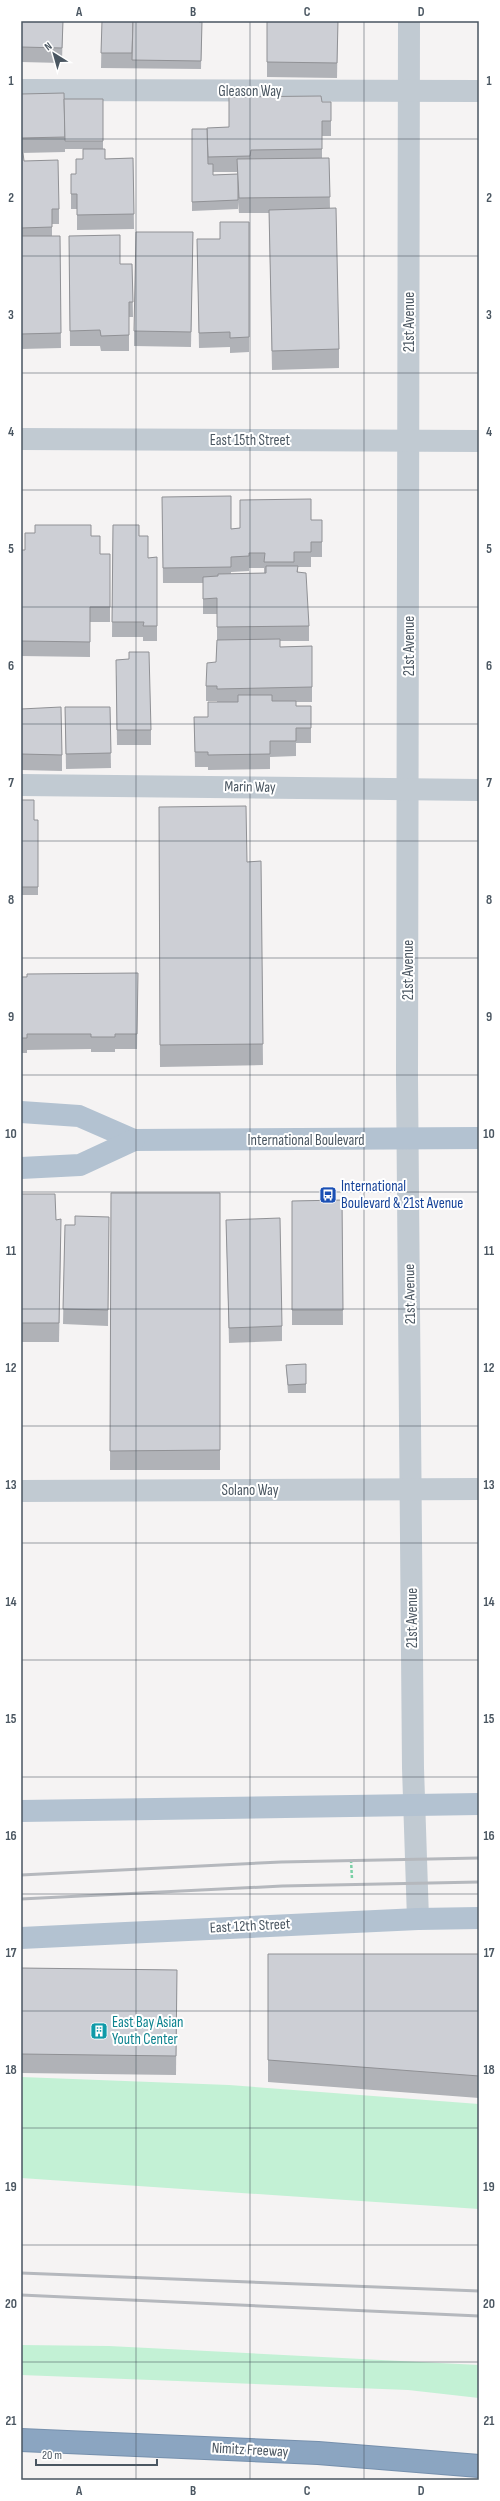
<svg xmlns="http://www.w3.org/2000/svg" width="500" height="2501" font-family="'Sofia Sans Condensed',sans-serif">
<style>
.green{fill:#c3f1d5}
.lines{fill:none;stroke-linecap:round;stroke-linejoin:round}
.highway-casing{stroke:#7690ad;stroke-width:24}
.path{stroke:#7ad0a6;stroke-width:2.5;stroke-dasharray:3 2;stroke-linecap:butt}
.minor{stroke:#c1cad2;stroke-width:22}
.major{stroke:#b3c2d1;stroke-width:22}
.highway{stroke:#8ba5c1;stroke-width:22}
.rail{stroke:#b5b8bd;stroke-width:3}
.wall{fill:#b0b2b7;fill-rule:evenodd}
.building{fill:#cdcfd5;stroke:#909195}
.grid{fill:none;stroke:#4a5661;stroke-width:1;stroke-opacity:0.55}
.labels{text-anchor:middle;dominant-baseline:central;stroke-width:4;stroke-linejoin:round;paint-order:stroke}
.street-label{font-size:15px;fill:#4a5661;stroke:#fff}
.transit-label{font-size:15px;fill:#164399;stroke:#fff;text-anchor:start}
.culture-label{font-size:15px;fill:#0d838f;stroke:#fff;text-anchor:start}
.neatline{fill:none;stroke:#4a5661;stroke-width:1.5}
.grid-label{font-size:13px;text-anchor:middle;font-weight:bold;fill:#4a5661}
</style>
<rect width="100%" height="100%" fill="#f5f3f3"/>
<g class="green">
<path d="M21,2077L229,2085L479,2104V2209L21,2178Z"/>
<path d="M21,2345L109,2346L479,2365V2398L408,2390L21,2375Z"/>
</g>
<g class="lines">
<g class="highway-casing">
<path id="highway" d="M21,2440L318,2453L479,2466"/>
</g>
<path class="path" d="M351,1860L352,1879"/>
<g class="minor">
<path d="M409,21L407,1078L413,1768L418,1919"/>
<path d="M21,90L479,91"/>
<path d="M21,439L479,441"/>
<path d="M21,785L479,790"/>
<path d="M21,1491L479,1489"/>
</g>
<g class="major">
<path d="M21,1112L79,1116L134,1140L479,1138"/>
<path d="M21,1168L80,1165L134,1140"/>
<path d="M21,1811L479,1804"/>
<path d="M21,1938L418,1919L479,1918"/>
</g>
<use href="#highway" class="highway"/>
<g class="rail">
<path d="M21,1875L281,1862L479,1858"/>
<path d="M21,1899L282,1886L479,1882"/>
<path d="M21,2273L479,2291"/>
<path d="M21,2295L479,2316"/>
</g>
</g>
<g class="wall">
<path d="M21,21H63L62,63L21,62Z"/>
<path d="M102,21L202,22L201,69L101,68Z"/>
<path d="M267,21H338L337,78L267,77Z"/>
<path d="M21,94L64,99H103V149L105,159L133,158L134,229L77,230V209H71V174H76L83,159V149H65V146V152L21,153Z"/>
<path d="M322,102H331V136H322V158H329L330,209L339,349V368L272,370L269,213H239L238,202V209L192,211V129H207L229,127ZM213,172H237V174L213,175Z"/>
<path d="M21,153L24,161L59,209V224H52V236H60L61,348L21,349Z"/>
<path d="M220,222H249V352L230,353V347L199,348L197,239H220Z"/>
<path d="M193,232L191,347L134,346V331Z"/>
<path d="M69,236L120,264H132L133,317H129V351H101L100,346H70Z"/>
<path d="M162,497L231,529L240,528L311,520H322V557H311V567H298V572L309,626V641H280V647L312,646V702H296V706H311V743H296V756L270,757V769L208,770V767H195L194,717H208L217,702V701H206V686L216,662L217,640V614H203V583H163ZM249,568H264V573L231,574V572L249,571Z"/>
<path d="M113,525L139,536L148,558L157,557V641H143V637H112Z"/>
<path d="M91,536L100,554H110V622H90V657L21,656V550H25Z"/>
<path d="M116,675L151,730V745H117Z"/>
<path d="M65,707H110L111,768L66,769Z"/>
<path d="M21,709L62,755V771L21,770Z"/>
<path d="M21,800L34,820H38V895H21Z"/>
<path d="M159,807L247,862L261,861L263,1065L160,1067Z"/>
<path d="M138,973L137,1049H115V1052H91V1049L27,1050V1053H21V977Z"/>
<path d="M111,1193H220V1470H110Z"/>
<path d="M21,1194L61,1238L59,1342H21Z"/>
<path d="M342,1200L343,1325H292V1201Z"/>
<path d="M109,1217L108,1326L63,1324L65,1225H75Z"/>
<path d="M226,1220L282,1326V1341L229,1343Z"/>
<path d="M286,1365L306,1384V1393H288Z"/>
<path d="M268,1954H479V2098L268,2082Z"/>
<path d="M21,1968L177,1970L176,2075L21,2073Z"/>
</g>
<g class="building">
<path d="M21,21H63L62,48L21,47Z"/>
<path d="M102,21H133L132,53H101Z"/>
<path d="M133,21H199V22H202L201,61L132,60Z"/>
<path d="M267,21H338L337,63L267,62Z"/>
<path d="M64,93L65,137L21,138V94Z"/>
<path d="M321,96L322,102H331V121H322V149L251,150L250,156L208,157L207,128L229,127V97Z"/>
<path d="M64,99H103V141H65Z"/>
<path d="M192,129H207L208,164H213V175L238,174V200L192,202Z"/>
<path d="M83,149H105V159L133,158L134,214L77,215V194H71V174H76V159H83Z"/>
<path d="M21,153H23L24,161L58,160L59,209H52V227L21,228Z"/>
<path d="M329,158L330,197L239,198L237,159Z"/>
<path d="M336,208L339,349L272,351L269,210Z"/>
<path d="M220,222H249V337L230,338V332L199,333L197,239H220Z"/>
<path d="M136,232H193L191,332L134,331Z"/>
<path d="M120,235V264H132L133,302H129V335L101,336L100,330L70,331L69,236Z"/>
<path d="M21,236H60L61,333L21,334Z"/>
<path d="M231,496V529L240,528V500L311,499V520H322V542H311V552H294V562H264L265,553H249V556L231,557V567L163,568L162,497Z"/>
<path d="M35,525H91V536H100V554H110V607H90V642L21,641V550H25V533H35Z"/>
<path d="M113,525H139V536H148V558L157,557V626H143L144,622H112Z"/>
<path d="M266,566H298L297,572L306,573L309,626L217,627V598L203,599V577L218,576V574L266,573Z"/>
<path d="M280,639V647L312,646V687L217,689V686H206L207,663L216,662L217,640Z"/>
<path d="M129,652H149L151,730H117L116,660L129,659Z"/>
<path d="M238,695H272V701H296V706H311V728H296V741H270V754L208,755V752H195L194,717H208V702H238Z"/>
<path d="M61,707L62,755L21,754V709Z"/>
<path d="M65,707H110L111,753L66,754Z"/>
<path d="M21,800H34V820H38V887H21Z"/>
<path d="M246,806L247,862L261,861L263,1044L160,1045L159,807Z"/>
<path d="M138,973L137,1034H115V1037H91V1034H27V1038H21V977H27V974Z"/>
<path d="M111,1193H220V1450L110,1451Z"/>
<path d="M21,1194H55L56,1220L61,1219L59,1323H21Z"/>
<path d="M342,1200L343,1310H292V1201Z"/>
<path d="M75,1216L109,1217L108,1310L63,1309L65,1225H75Z"/>
<path d="M280,1218L282,1326L229,1328L226,1220Z"/>
<path d="M306,1364V1384L288,1385L286,1365Z"/>
<path d="M268,1954H479V2076L268,2060Z"/>
<path d="M21,1968L177,1970L176,2056L21,2054Z"/>
</g>
<path class="grid" d="M136,21V2480M250,21V2480M364,21V2480M21,139H479M21,256H479M21,373H479M21,490H479M21,607H479M21,724H479M21,841H479M21,958H479M21,1075H479M21,1192H479M21,1309H479M21,1426H479M21,1543H479M21,1660H479M21,1777H479M21,1894H479M21,2011H479M21,2128H479M21,2245H479M21,2362H479"/>
<defs>
<g id="bus-square" transform="scale(0.9)"><rect x="-9" y="-9" width="18" height="18" rx="4" fill="#1a4fb4" stroke="#fff"/><path d="M-5-6H5V4H4V6H2V4H-2V6H-4V4H-5ZM-3.5-4V0h7V-4ZM-3.5 1.2v1.5H-2V1.2ZM2 1.2v1.5H3.5V1.2Z" fill="#fff"/></g>
<g id="building-square" transform="scale(0.9)"><rect x="-9" y="-9" width="18" height="18" rx="4" fill="#0f9aa8" stroke="#fff"/><path d="M-4-6H4V6H1V3H-1V6H-4ZM-2.5-4.3h1.7v1.8h-1.7ZM.8-4.3h1.7v1.8H.8ZM-2.5-1h1.7V.8h-1.7ZM.8-1h1.7V.8H.8Z" fill="#fff"/></g>
</defs>
<g fill-rule="evenodd">
<use href="#bus-square" x="328" y="1195"/>
<use href="#building-square" x="99" y="2031"/>
</g>
<g class="labels">
<g class="street-label">
<text x="250" y="91">Gleason Way</text>
<text transform="translate(409 322) rotate(-90)">21st Avenue</text>
<text x="250" y="440">East 15th Street</text>
<text transform="translate(409 646) rotate(-90)">21st Avenue</text>
<text transform="translate(250 787) rotate(1)">Marin Way</text>
<text transform="translate(408 970) rotate(-90)">21st Avenue</text>
<text x="306" y="1140">International Boulevard</text>
<text transform="translate(410 1294) rotate(-91)">21st Avenue</text>
<text x="250" y="1490">Solano Way</text>
<text transform="translate(412 1618) rotate(-90)">21st Avenue</text>
<text transform="translate(250 1926) rotate(-3)">East 12th Street</text>
<text transform="translate(250 2450) rotate(3)">Nimitz Freeway</text>
</g>
<g class="transit-label">
<text x="341" y="1186">International<tspan x="341" dy="17">Boulevard &amp; 21st Avenue</tspan></text>
</g>
<g class="culture-label">
<text x="112" y="2022">East Bay Asian<tspan x="112" dy="17">Youth Center</tspan></text>
</g>
</g>
<rect width="500" height="2501" fill="none" stroke="#ffffff" stroke-width="44"/>
<g transform="translate(54 54) rotate(323)" stroke="#ffffff" stroke-width="3" paint-order="stroke">
<path d="M0-3L7 15L0 10L-7 15Z" fill="#4a5661"/>
<text y="-6" font-size="11" font-weight="bold" text-anchor="middle" fill="#4a5661">N</text>
</g>
<path d="M36 2459v6h121v-6" fill="none" stroke="#4a5661" stroke-width="2"/>
<text x="42" y="2459" font-size="12" fill="#4a5661" stroke="#ffffff" stroke-width="3" paint-order="stroke">20 m</text>
<rect x="22" y="22" width="456" height="2457" class="neatline"/>
<g class="grid-label">
<text x="79" y="16">A</text>
<text x="193" y="16">B</text>
<text x="307" y="16">C</text>
<text x="421" y="16">D</text>
<text x="11" y="85">1</text>
<text x="489" y="85">1</text>
<text x="11" y="202">2</text>
<text x="489" y="202">2</text>
<text x="11" y="319">3</text>
<text x="489" y="319">3</text>
<text x="11" y="436">4</text>
<text x="489" y="436">4</text>
<text x="11" y="553">5</text>
<text x="489" y="553">5</text>
<text x="11" y="670">6</text>
<text x="489" y="670">6</text>
<text x="11" y="787">7</text>
<text x="489" y="787">7</text>
<text x="11" y="904">8</text>
<text x="489" y="904">8</text>
<text x="11" y="1021">9</text>
<text x="489" y="1021">9</text>
<text x="11" y="1138">10</text>
<text x="489" y="1138">10</text>
<text x="11" y="1255">11</text>
<text x="489" y="1255">11</text>
<text x="11" y="1372">12</text>
<text x="489" y="1372">12</text>
<text x="11" y="1489">13</text>
<text x="489" y="1489">13</text>
<text x="11" y="1606">14</text>
<text x="489" y="1606">14</text>
<text x="11" y="1723">15</text>
<text x="489" y="1723">15</text>
<text x="11" y="1840">16</text>
<text x="489" y="1840">16</text>
<text x="11" y="1957">17</text>
<text x="489" y="1957">17</text>
<text x="11" y="2074">18</text>
<text x="489" y="2074">18</text>
<text x="11" y="2191">19</text>
<text x="489" y="2191">19</text>
<text x="11" y="2308">20</text>
<text x="489" y="2308">20</text>
<text x="11" y="2425">21</text>
<text x="489" y="2425">21</text>
<text x="79" y="2495">A</text>
<text x="193" y="2495">B</text>
<text x="307" y="2495">C</text>
<text x="421" y="2495">D</text>
</g>
</svg>
